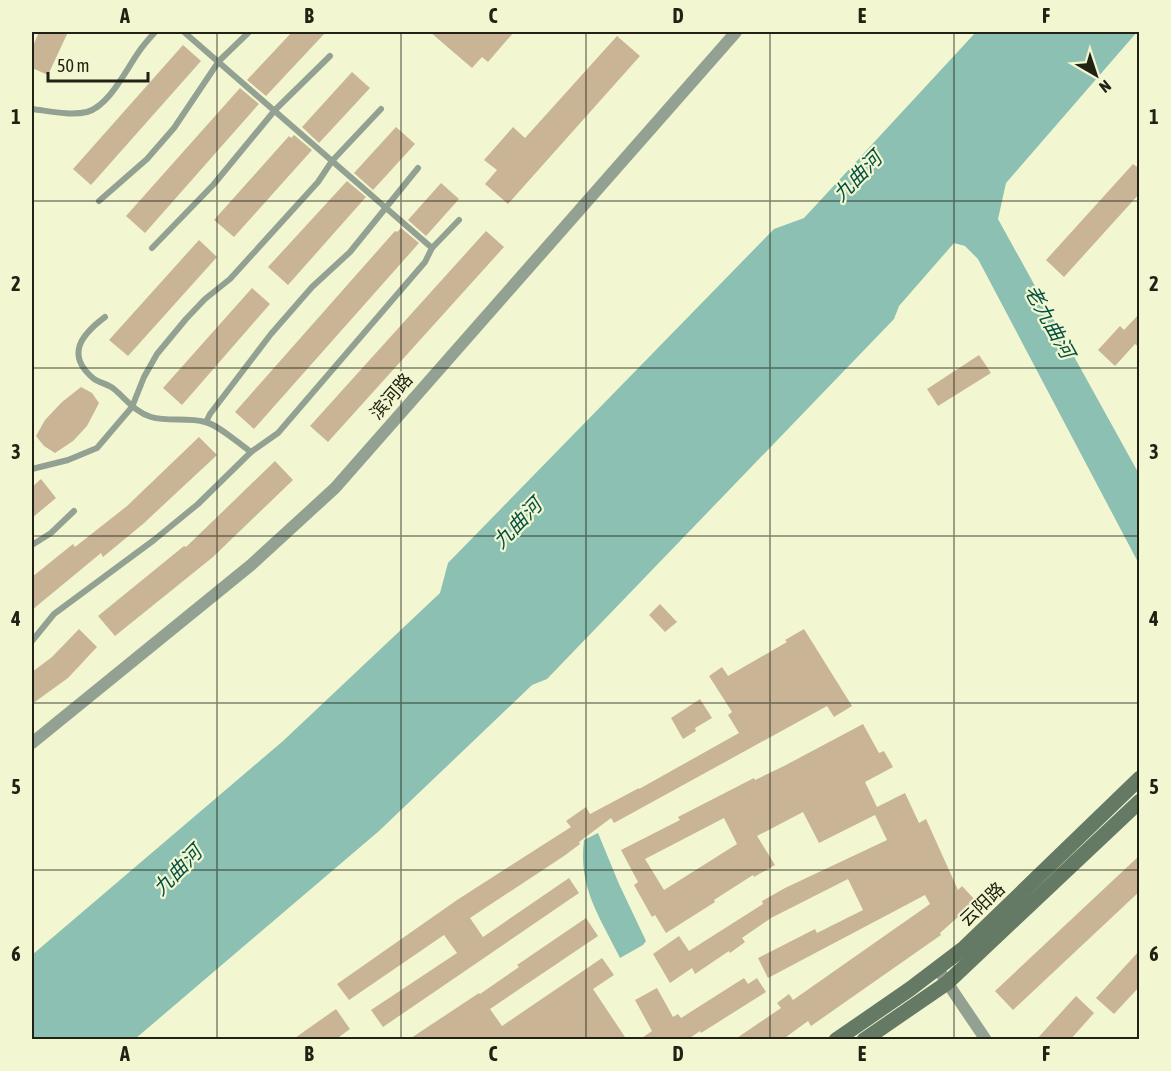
<svg xmlns="http://www.w3.org/2000/svg" width="1171" height="1071" font-family="'Asap Condensed','Noto Sans SC',sans-serif">
<style>
.water{fill:#8bc0b2}
.building{fill:#c9b595;fill-rule:evenodd}
.lines{fill:none;stroke-linecap:round;stroke-linejoin:round}
.lane{stroke:#93a192;stroke-width:6}
.street{stroke:#93a192;stroke-width:12}
.secondary{stroke:#657a64;stroke-width:15}
.grid{fill:none;stroke:#212214;stroke-width:1.5;stroke-opacity:0.55}
.labels{text-anchor:middle;dominant-baseline:central;stroke-width:4.5;stroke-linejoin:round;paint-order:stroke}
.street-label{font-size:18px;fill:#212214;stroke:#f3f7d1}
.water-label{font-size:20px;font-style:italic;fill:#035144;stroke:#f3f7d1}
.neatline{fill:none;stroke:#212214;stroke-width:2}
.grid-label{font-size:20px;text-anchor:middle;font-weight:bold;fill:#212214}
</style>
<rect width="100%" height="100%" fill="#f3f7d1"/>
<g class="water">
<path d="M976,32H1137L1006,183L998,219L1139,474V564L978,259L965,246L954,243L899,306L894,319L547,679L532,685L379,831L135,1039H32V955L283,741L440,593L448,563L774,229L804,218Z"/>
<path d="M598,833L619,884L646,941L643,945L620,958C600,917 578,888 584,840Z"/>
</g>
<g class="building">
<path d="M39,32H68L48,75L32,68V48Z"/>
<path d="M292,32H326L266,96L247,80Z"/>
<path d="M430,32H514L488,62L482,57L472,68Z"/>
<path d="M617,36L640,56L508,204L485,184L497,170L484,160L513,127L525,138Z"/>
<path d="M183,45L201,61L91,185L73,169Z"/>
<path d="M352,72L370,88L319,143L302,127Z"/>
<path d="M240,88L259,104L257,106L145,233L126,216Z"/>
<path d="M396,127L415,144L373,190L354,173Z"/>
<path d="M294,135L312,150L234,237L214,220L289,136L291,138Z"/>
<path d="M1133,164L1140,169V193L1064,277L1046,260Z"/>
<path d="M347,181L366,197L288,285L268,267Z"/>
<path d="M441,183L459,199L426,236L408,220Z"/>
<path d="M401,228L419,243L254,429L235,412L395,231L397,232Z"/>
<path d="M486,231L504,247L328,442L310,426Z"/>
<path d="M199,240L217,257L128,356L109,340Z"/>
<path d="M252,288L270,304L182,405L163,388Z"/>
<path d="M1140,313V348L1135,344L1115,366L1098,350L1120,326L1124,330Z"/>
<path d="M979,355L991,373L938,406L927,389Z"/>
<path d="M81,387L92,393L99,403L87,426L73,441L55,453L44,446L36,436L45,420L62,402Z"/>
<path d="M199,437L217,455L143,524L103,557L101,553L32,610V577L73,544L75,547L127,506Z"/>
<path d="M275,461L293,480L213,557L115,636L98,616L184,546L186,547Z"/>
<path d="M41,479L56,498L32,518V487Z"/>
<path d="M660,604L677,622L665,632L649,615Z"/>
<path d="M79,629L97,647L68,678L32,704V672L52,657Z"/>
<path d="M804,629L852,706L834,717L827,706L614,823L611,818L579,842L580,844L564,856L470,918L483,937L569,878L579,893L383,1027L371,1010L457,953L444,935L349,1000L337,984L457,900L571,827L566,821L586,807L590,814L639,788V789L739,733L728,715L732,712L709,676L722,667L728,676L787,642L785,640Z"/>
<path d="M700,699L712,718L695,728L696,731L683,739L671,718Z"/>
<path d="M863,724L879,753L884,751L893,767L865,782L877,807L905,793L919,823L926,819L958,890L962,886L976,901L940,933L941,935L811,1026L808,1021L782,1040H734L781,1008L777,1003L789,994L793,1000L930,904L925,895L768,978L758,958L815,929L817,933L863,910L848,879L771,918L742,938L745,942L730,953L729,951L695,974L692,968L670,983L653,954L679,936L689,951L763,904L762,901L785,888L887,840L875,815L819,843L803,812L757,836L775,865L754,877L753,875L714,900L715,902L666,933L655,915L652,917L634,885L638,882L621,850L680,820L678,817L754,778L755,780L784,766ZM724,818L737,844L664,890L645,859Z"/>
<path d="M1140,855V891L1013,1010L995,991Z"/>
<path d="M586,918L598,936L490,1009L502,1026L602,958L614,975L593,989L627,1040H408L479,993L480,994L519,967L517,965Z"/>
<path d="M1140,950V986L1114,1014L1096,998Z"/>
<path d="M744,978L748,984L757,978L766,992L701,1033L700,1031L687,1040H639L652,1031L635,1000L657,988L673,1017L678,1014L681,1018Z"/>
<path d="M1076,996L1094,1013L1070,1040H1036Z"/>
<path d="M336,1009L350,1029L335,1040H292Z"/>
</g>
<g class="lines">
<g class="lane">
<path d="M184,32L432,248"/>
<path d="M32,109C49,111 70,116 87,112C109,106 126,70 138,53C143,45 149,39 155,32"/>
<path d="M99,201L147,159L174,128L219,61L249,32"/>
<path d="M152,248L214,184L275,110L330,56"/>
<path d="M105,317C81,335 65,355 94,379C100,383 108,384 114,389C126,399 135,412 151,417C168,422 188,417 205,422C219,425 239,444 251,452"/>
<path d="M206,422L210,414L271,334L312,287L350,252L418,168"/>
<path d="M32,469L68,460L97,448L132,407L144,377L157,354L186,319L205,299L230,279L318,182L332,161L381,109"/>
<path d="M32,545L51,533L74,511"/>
<path d="M32,641L54,614L154,540L198,504L251,452L278,433L425,262L432,248L459,220"/>
</g>
<g class="street">
<path d="M32,743L251,565L335,488L736,32"/>
<path d="M938,969L986,1040"/>
</g>
<g class="secondary">
<path d="M836,1040L910,989L964,948L1140,778"/>
<path d="M864,1040L947,983L1140,801"/>
</g>
</g>
<path class="grid" d="M217,32V1040M401,32V1040M586,32V1040M770,32V1040M954,32V1040M32,201H1140M32,368H1140M32,536H1140M32,703H1140M32,870H1140"/>
<g class="labels">
<g class="street-label">
<text transform="translate(391 396) rotate(-49)">滨河路</text>
<text transform="translate(982 904) rotate(-44)">云阳路</text>
</g>
<g class="water-label">
<text transform="translate(857 176) rotate(-46)">九曲河</text>
<text transform="translate(1050 321) rotate(61)">老九曲河</text>
<text transform="translate(517 523) rotate(-46)">九曲河</text>
<text transform="translate(177 870) rotate(-46)">九曲河</text>
</g>
</g>
<rect width="1171" height="1071" fill="none" stroke="#f3f7d1" stroke-width="66"/>
<g transform="translate(1096 75) rotate(141)" stroke="#f3f7d1" stroke-width="4.5" paint-order="stroke">
<path d="M0-4.5L10 22L0 15L-10 22Z" fill="#212214"/>
<text y="-9" font-size="16" font-weight="bold" text-anchor="middle" fill="#212214">N</text>
</g>
<path d="M48 72v9h100v-9" fill="none" stroke="#212214" stroke-width="3"/>
<text x="57" y="72" font-size="18" fill="#212214" stroke="#f3f7d1" stroke-width="4.5" paint-order="stroke">50 m</text>
<rect x="33" y="33" width="1105" height="1005" class="neatline"/>
<g class="grid-label">
<text x="125" y="23">A</text>
<text x="309" y="23">B</text>
<text x="493" y="23">C</text>
<text x="678" y="23">D</text>
<text x="862" y="23">E</text>
<text x="1046" y="23">F</text>
<text x="16" y="124">1</text>
<text x="1154" y="124">1</text>
<text x="16" y="291">2</text>
<text x="1154" y="291">2</text>
<text x="16" y="459">3</text>
<text x="1154" y="459">3</text>
<text x="16" y="626">4</text>
<text x="1154" y="626">4</text>
<text x="16" y="794">5</text>
<text x="1154" y="794">5</text>
<text x="16" y="961">6</text>
<text x="1154" y="961">6</text>
<text x="125" y="1061">A</text>
<text x="309" y="1061">B</text>
<text x="493" y="1061">C</text>
<text x="678" y="1061">D</text>
<text x="862" y="1061">E</text>
<text x="1046" y="1061">F</text>
</g>
</svg>
